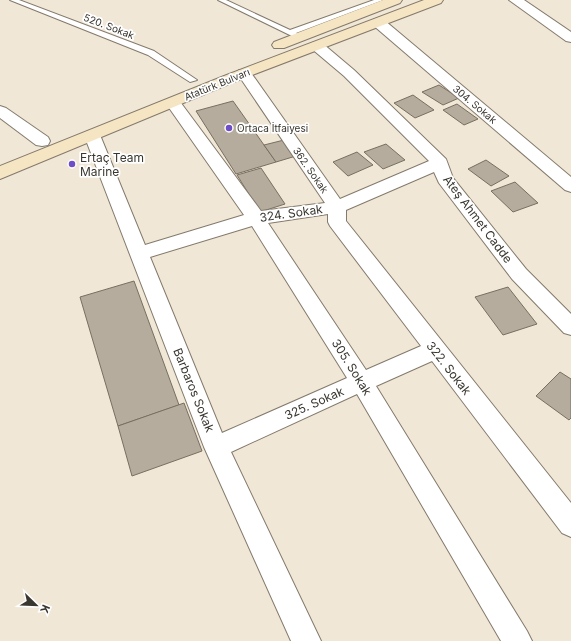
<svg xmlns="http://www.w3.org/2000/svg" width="571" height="641" font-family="Inter,sans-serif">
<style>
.building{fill:#b5ac9d;stroke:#776f61}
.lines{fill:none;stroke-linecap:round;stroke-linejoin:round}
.service-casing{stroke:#837a6c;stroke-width:2}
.minor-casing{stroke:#837a6c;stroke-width:2}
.secondary-casing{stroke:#837a6c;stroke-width:2}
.service{fill:#fff;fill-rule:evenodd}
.minor{fill:#fff;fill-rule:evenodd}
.secondary{fill:#f6e5c3;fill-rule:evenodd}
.poi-dot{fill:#6e4dc6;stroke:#fff;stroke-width:1.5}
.labels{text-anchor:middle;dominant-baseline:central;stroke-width:3.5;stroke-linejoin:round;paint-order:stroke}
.far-street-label{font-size:10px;fill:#39362f;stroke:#fff}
.far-poi-label{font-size:10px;fill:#39362f;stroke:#fff;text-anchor:start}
.poi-label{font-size:12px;fill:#39362f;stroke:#fff;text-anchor:start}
.street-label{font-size:12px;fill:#39362f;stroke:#fff}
</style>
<rect width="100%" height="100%" fill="#f1e7d7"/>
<g class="building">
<path d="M439,85L459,98L443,105L422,92Z"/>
<path d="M413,95L434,110L415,118L394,103Z"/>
<path d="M233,101L264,145L276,162L236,174L196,111Z"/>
<path d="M457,104L478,119L464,125L443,110Z"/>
<path d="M284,140L296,156L276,162L264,145Z"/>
<path d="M386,144L405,160L383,169L364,152Z"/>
<path d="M357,152L373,165L348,176L333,162Z"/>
<path d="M486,160L509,176L491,186L468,169Z"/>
<path d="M261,168L285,204L260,212L237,175Z"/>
<path d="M515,182L538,203L513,212L491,191Z"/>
<path d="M134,281L179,405L118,426L80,297Z"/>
<path d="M508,287L537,324L503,335L475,297Z"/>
<path d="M560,372L571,379V418L569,420L536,396Z"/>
<path d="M184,403L202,451L132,476L118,426Z"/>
</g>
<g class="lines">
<g class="service-casing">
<g id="service">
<path d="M10,0H19L154,51L197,80L190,82L148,55Z"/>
<path d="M218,0H226L290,30L374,0H383L296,33L300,36L296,38Z"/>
</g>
</g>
<g class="minor-casing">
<g id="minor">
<path d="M509,0H524L571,32V42L566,41Z"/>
<path d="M379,19L384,20L571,177V192L565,190L374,26L372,23L374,20Z"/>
<path d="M317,42L322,43L354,70L446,159L453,178L526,269L571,314V335L564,333L512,279L439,183L434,172L346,210V221L571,503V537L562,533L432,361L376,386L527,631L532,641H501L357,394L231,452L321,641H291L204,447L84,135L86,132L92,130L98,132L100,135L145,245L244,215L165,102L168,99H178L261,211L325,203L237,73L239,70H249L340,199L429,161L344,76L312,49L310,46L312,43ZM328,214V222L330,226L421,346L366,370L268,223ZM252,226L347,378L222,433L150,257Z"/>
<path d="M0,106L6,108L48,137L50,141L48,145L42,146L36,145L0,118Z"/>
</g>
</g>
<g class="secondary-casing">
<g id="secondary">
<path d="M383,0H402L400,3L284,48H274L272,45L274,42Z"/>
<path d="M424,0H443L441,3L234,82L0,179V166L224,76Z"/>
</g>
</g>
<use href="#service" class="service"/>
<use href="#minor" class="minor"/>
<use href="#secondary" class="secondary"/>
</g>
<g class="poi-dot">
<circle cx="229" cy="128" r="4"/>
<circle cx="72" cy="164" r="4"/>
</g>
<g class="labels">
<g class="far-street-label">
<text transform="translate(109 26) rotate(21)">520. Sokak</text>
<text transform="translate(217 84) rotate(-22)">Atatürk Bulvarı</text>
<text transform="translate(475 104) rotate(40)">304. Sokak</text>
<text transform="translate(311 170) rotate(55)">362. Sokak</text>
</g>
<g class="far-poi-label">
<text x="237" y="128">Ortaca İtfaiyesi</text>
</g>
<g class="poi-label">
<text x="80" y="157">Ertaç Team<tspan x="80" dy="14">Marine</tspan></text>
</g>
<g class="street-label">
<text transform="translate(291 213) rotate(-8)">324. Sokak</text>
<text transform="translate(478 219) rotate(53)">Ateş Ahmet Cadde</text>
<text transform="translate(352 367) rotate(58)">305. Sokak</text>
<text transform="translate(449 368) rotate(52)">322. Sokak</text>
<text transform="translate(194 390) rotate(68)">Barbaros Sokak</text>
<text transform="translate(314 403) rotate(-24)">325. Sokak</text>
</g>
</g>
<g transform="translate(36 605) rotate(113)" stroke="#ffffff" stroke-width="3" paint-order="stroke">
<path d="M0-3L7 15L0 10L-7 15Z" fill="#39362f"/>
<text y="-6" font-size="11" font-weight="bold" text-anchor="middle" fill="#39362f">K</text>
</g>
</svg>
